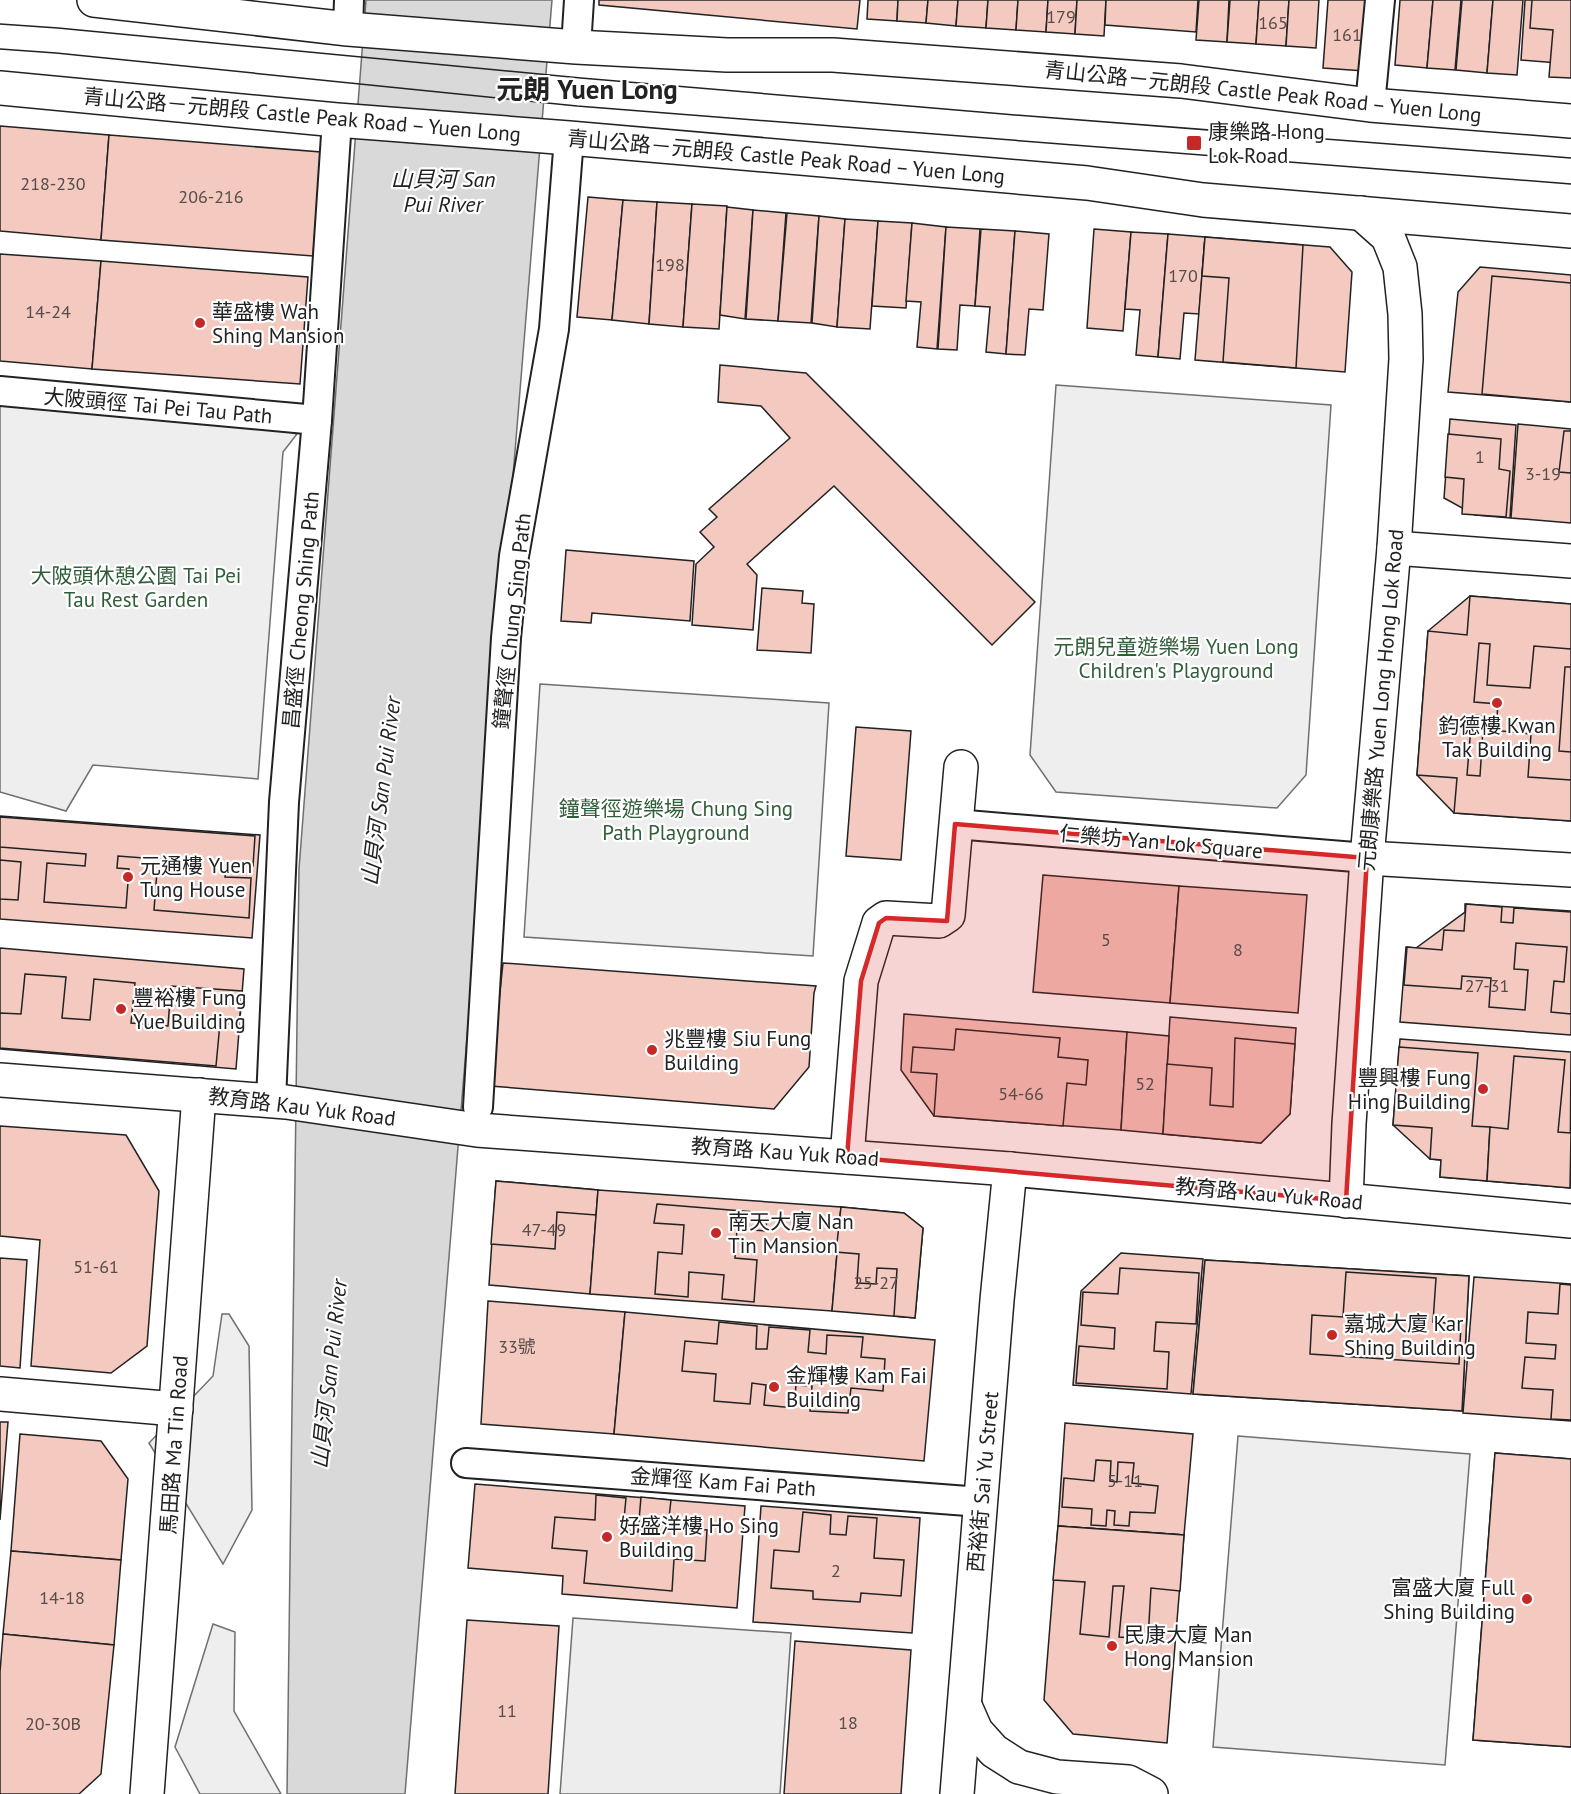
<svg xmlns="http://www.w3.org/2000/svg" width="1571" height="1794" font-family="'PT Sans','Noto Sans TC',sans-serif">
<style>
.green{fill:#eee;stroke:#6f6f6f;stroke-width:1.5}
.parking{fill:#ededed;stroke:#6f6f6f;stroke-width:1.5}
.water{fill:#d9d9d9;stroke:#6f6f6f;stroke-width:1.5}
.building{fill:#f3c9c0;stroke:#222;stroke-width:1.5}
.lines{fill:none;stroke-linecap:round;stroke-linejoin:round}
.pedestrian-casing{stroke:#222;stroke-width:32}
.minor-casing{stroke:#222;stroke-width:36}
.tertiary-casing{stroke:#222;stroke-width:36}
.secondary-casing{stroke:#222;stroke-width:36}
.pedestrian{stroke:#fff;stroke-width:28}
.minor{stroke:#fff;stroke-width:33}
.tertiary{stroke:#fff;stroke-width:33}
.secondary{stroke:#fff;stroke-width:33}
.tram{stroke:#222;stroke-width:1.5}
.marked{fill:#d62828;fill-opacity:0.2;stroke:#d62828;stroke-width:4.5;stroke-linejoin:round}
.poi-dot{fill:#c62828;stroke:#fff;stroke-width:2}
.labels{text-anchor:middle;dominant-baseline:central;stroke-width:4.5;stroke-linejoin:round;paint-order:stroke}
.number-label{font-size:18px;fill:#564c4a}
.street-label{font-size:21px;fill:#222;stroke:#fff}
.poi-label{font-size:21px;fill:#222;stroke:#fff;text-anchor:start}
.park-label{font-size:21px;fill:#2f5e38;stroke:#fff}
.water-label{font-size:22px;font-style:italic;fill:#222;stroke:#fff}
.district-label{font-size:27px;font-weight:bold;fill:#222;stroke:#fff}
</style>
<rect width="100%" height="100%" fill="#fff"/>
<g class="green">
<path d="M0,377L142,392L297,434L283,452L258,779L93,765L66,811L0,792Z"/>
<path d="M1056,385L1331,405L1306,775L1277,808L1056,792L1030,755Z"/>
<path d="M540,684L829,703L813,956L524,937Z"/>
<path d="M222,1314H229L249,1346L252,1510L223,1564L149,1443L213,1376Z"/>
<path d="M1238,1436L1470,1454L1445,1765L1213,1747Z"/>
<path d="M213,1624L235,1632L234,1711L281,1794H200L175,1747Z"/>
</g>
<path class="parking" d="M573,1618L791,1633L780,1794H560Z"/>
<path class="water" d="M366,0H552L405,1794H287L299,869Z"/>
<g class="building">
<path d="M599,0H860L857,29L599,5Z"/>
<path d="M868,0H898L897,21L867,19Z"/>
<path d="M898,0H928L926,23L897,21Z"/>
<path d="M928,0H958L956,26L926,23Z"/>
<path d="M958,0H988L986,28L956,26Z"/>
<path d="M988,0H1018L1016,30L986,28Z"/>
<path d="M1018,0H1048L1046,32L1016,30Z"/>
<path d="M1048,0H1077L1075,34L1046,32Z"/>
<path d="M1077,0H1106L1104,36L1075,34Z"/>
<path d="M1106,0H1198L1196,32L1105,25Z"/>
<path d="M1199,0H1229L1227,42L1196,40Z"/>
<path d="M1230,0H1259L1256,44L1227,42Z"/>
<path d="M1259,0H1289L1286,46L1256,44Z"/>
<path d="M1289,0H1319L1316,48L1286,46Z"/>
<path d="M1328,0H1370L1364,71L1323,68Z"/>
<path d="M1400,0H1433L1427,68L1395,65Z"/>
<path d="M1433,0H1461L1455,70L1427,68Z"/>
<path d="M1462,0H1493L1487,73L1456,70Z"/>
<path d="M1493,0H1523L1517,75L1487,73Z"/>
<path d="M1525,0H1571V64L1521,60Z"/>
<path d="M1532,0H1571V78L1549,77L1553,30L1530,28Z"/>
<path d="M0,126L109,135L101,240L0,231Z"/>
<path d="M109,135L321,152L313,256L101,240Z"/>
<path d="M588,197L623,200L612,320L577,317Z"/>
<path d="M623,200L657,202L649,324L612,320Z"/>
<path d="M657,202L692,204L683,327L649,324Z"/>
<path d="M692,204L727,206L719,329L683,327Z"/>
<path d="M727,207L753,210L745,319L720,315Z"/>
<path d="M753,210L786,213L778,321L746,319Z"/>
<path d="M787,213L819,216L811,323L778,321Z"/>
<path d="M819,216L845,219L837,327L812,323Z"/>
<path d="M845,219L878,221L870,329L837,327Z"/>
<path d="M878,221L912,223L906,308L872,306Z"/>
<path d="M912,223L946,227L937,349L917,347L921,302L906,301Z"/>
<path d="M946,227L980,229L975,306L960,305L957,350L938,349Z"/>
<path d="M981,229L1015,231L1006,354L986,352L990,307L975,306Z"/>
<path d="M1094,229L1131,232L1123,331L1087,328Z"/>
<path d="M1015,231L1049,234L1043,310L1029,309L1025,355L1006,354Z"/>
<path d="M1131,232L1168,234L1158,357L1136,355L1140,310L1125,309Z"/>
<path d="M1168,234L1205,237L1199,314L1184,313L1180,359L1158,357Z"/>
<path d="M1205,237L1330,247L1352,272L1345,372L1195,360Z"/>
<path d="M1205,237L1303,245L1296,368L1223,362L1229,278L1202,276Z"/>
<path d="M0,254L101,261L92,369L0,361Z"/>
<path d="M101,261L308,277L300,384L92,369Z"/>
<path d="M1480,267L1571,275V402L1448,392L1458,292Z"/>
<path d="M1492,276L1571,283V402L1482,394Z"/>
<path d="M720,365L806,373L1035,602L992,645L834,486L747,564L757,575L753,630L692,625L696,564L714,547L700,532L717,517L709,509L790,438L761,406L718,402Z"/>
<path d="M1450,419L1516,425L1510,518L1475,515L1444,498Z"/>
<path d="M1518,424L1571,429V523L1511,518Z"/>
<path d="M1564,431H1571V473L1559,472Z"/>
<path d="M1448,434L1501,439L1499,469L1510,471L1506,517L1462,514L1464,479L1445,477Z"/>
<path d="M566,550L694,561L690,621L592,613L591,623L561,621Z"/>
<path d="M762,588L803,591L802,603L814,604L811,653L757,650Z"/>
<path d="M1470,596L1571,604V821L1454,813L1417,775L1428,631Z"/>
<path d="M1470,596L1571,604V649L1534,646L1530,688L1487,685L1490,644L1479,643L1474,702L1498,704L1497,717L1472,715L1467,775L1480,776L1483,729L1531,734L1528,777L1571,780V821L1454,813L1457,778L1417,775L1428,631L1467,635Z"/>
<path d="M1565,667H1571V752L1559,751Z"/>
<path d="M856,727L911,731L901,860L846,856Z"/>
<path d="M0,816L260,835L252,938L0,919Z"/>
<path d="M0,817L255,836L253,866L226,864L225,877L251,878L249,918L154,910L157,871L196,875V862L118,856L117,868L129,869L126,908L44,902L47,863L85,866L86,854L0,847Z"/>
<path d="M0,860L21,862L18,900L0,899Z"/>
<path d="M1043,875L1179,886L1170,1003L1033,992Z"/>
<path d="M1179,886L1307,895L1298,1013L1170,1003Z"/>
<path d="M1465,904L1571,911V1035L1400,1022L1406,947L1416,948L1465,912Z"/>
<path d="M1466,904L1502,907L1501,922L1513,923L1514,908L1571,912V1014L1551,1012L1554,981L1564,982L1567,947L1516,943L1514,969L1528,970L1525,1010L1489,1007L1491,978L1462,976L1461,989L1404,985L1407,947L1442,950L1444,930L1464,931Z"/>
<path d="M0,948L244,969L236,1069L0,1049Z"/>
<path d="M503,963L816,986L814,993L809,1067L774,1109L490,1086Z"/>
<path d="M25,974L66,977L62,1018L90,1020L94,979L135,983L131,1023L168,1026L171,986L242,991L239,1025L220,1023L216,1066L0,1048V1013L21,1014Z"/>
<path d="M904,1014L1127,1032L1121,1130L934,1116L901,1070Z"/>
<path d="M1170,1017L1296,1028L1290,1114L1261,1143L1163,1134Z"/>
<path d="M956,1029L1060,1038L1058,1057L1088,1060L1086,1085L1067,1083L1063,1126L934,1116L937,1074L911,1072L913,1047L954,1050Z"/>
<path d="M1127,1032L1169,1036L1163,1134L1121,1130Z"/>
<path d="M1235,1038L1295,1044L1290,1114L1261,1143L1163,1134L1167,1064L1212,1068L1210,1105L1233,1107Z"/>
<path d="M1400,1039L1571,1052L1570,1188L1440,1177L1441,1160L1430,1159L1393,1125Z"/>
<path d="M1399,1047L1478,1053L1472,1126L1490,1127L1487,1181L1440,1177L1441,1160L1430,1159L1432,1128L1393,1125Z"/>
<path d="M1514,1056L1565,1060L1558,1132L1571,1133L1570,1188L1487,1181L1490,1127L1508,1129Z"/>
<path d="M0,1126L126,1135L159,1191L147,1346L111,1373L31,1366L40,1240L0,1236Z"/>
<path d="M496,1181L598,1190L590,1294L489,1285Z"/>
<path d="M496,1181L598,1190L596,1215L557,1212L555,1249L491,1244Z"/>
<path d="M598,1190L841,1207L832,1311L590,1294Z"/>
<path d="M657,1204L767,1213L766,1231L737,1229L735,1258L757,1260L754,1302L722,1299L724,1275L689,1272L688,1297L655,1294L658,1252L682,1254L684,1225L654,1223Z"/>
<path d="M841,1207L904,1213L923,1228L915,1318L832,1311Z"/>
<path d="M841,1207L904,1213L923,1228L915,1318L894,1316L897,1269L877,1268L876,1284L857,1283L859,1254L836,1252Z"/>
<path d="M1121,1253L1203,1259L1191,1394L1073,1385L1081,1291Z"/>
<path d="M0,1258L27,1260L20,1368L0,1366Z"/>
<path d="M1205,1260L1469,1276L1462,1411L1193,1394Z"/>
<path d="M1205,1260L1469,1276L1462,1411L1193,1394Z"/>
<path d="M1120,1268L1199,1273L1196,1324L1156,1322L1154,1351L1169,1352L1167,1389L1076,1383L1079,1346L1114,1349L1115,1328L1081,1325L1083,1292L1118,1294Z"/>
<path d="M1346,1272L1436,1278L1433,1322L1461,1324L1459,1364L1310,1354L1312,1315L1343,1317Z"/>
<path d="M1474,1277L1571,1284V1421L1463,1413Z"/>
<path d="M1560,1284L1571,1285V1420L1551,1419L1553,1390L1522,1388L1525,1357L1555,1359L1556,1345L1526,1343L1528,1312L1558,1314Z"/>
<path d="M488,1301L625,1312L614,1434L481,1424Z"/>
<path d="M625,1312L935,1340L924,1461L614,1434Z"/>
<path d="M719,1322L757,1326L756,1349H767L769,1327L810,1330L808,1352L826,1354L827,1335L863,1337L861,1357L885,1359L883,1391L851,1388L848,1413L810,1411L812,1386L796,1385L794,1408L764,1405L766,1385L752,1383L750,1404L714,1401L716,1374L682,1371L685,1341L717,1344Z"/>
<path d="M0,1422H8L0,1520Z"/>
<path d="M1065,1423L1193,1434L1184,1535L1058,1526Z"/>
<path d="M20,1434L101,1441L128,1479L121,1560L11,1551Z"/>
<path d="M1495,1453L1571,1459V1747L1473,1740Z"/>
<path d="M1495,1453L1571,1459V1747L1473,1740Z"/>
<path d="M1096,1460L1111,1461L1110,1481L1117,1482L1118,1462L1134,1463L1132,1483L1158,1486L1155,1513L1130,1512L1129,1526L1114,1525L1115,1511L1107,1510L1106,1526L1091,1525L1092,1509L1062,1507L1064,1478L1094,1481Z"/>
<path d="M475,1484L745,1506L737,1608L562,1594L563,1576L468,1568Z"/>
<path d="M596,1495L626,1498L623,1530L638,1532L641,1497L671,1500L668,1526L707,1530L705,1561L674,1559L672,1591L584,1583L587,1551L552,1548L555,1517L595,1520Z"/>
<path d="M761,1506L920,1518L912,1633L753,1622Z"/>
<path d="M803,1512L831,1515L830,1534L846,1535L848,1516L877,1518L874,1558L904,1560L901,1596L861,1593L860,1602L813,1599V1591L771,1588L774,1550L799,1552Z"/>
<path d="M1058,1526L1184,1535L1167,1743L1073,1734L1044,1700Z"/>
<path d="M1058,1526L1184,1535L1180,1591L1151,1588L1148,1639L1119,1637L1124,1586H1113L1109,1637L1080,1634L1085,1582L1053,1580Z"/>
<path d="M11,1551L121,1560L114,1645L3,1634Z"/>
<path d="M467,1620L559,1626L548,1794H455Z"/>
<path d="M3,1634L114,1645L101,1774L79,1794H0V1672Z"/>
<path d="M795,1641L911,1650L901,1794H784Z"/>
</g>
<g class="lines">
<g class="pedestrian-casing">
<g id="pedestrian">
<path d="M348,29L349,0"/>
<path d="M576,47L579,0"/>
<path d="M1370,105L1380,0"/>
<path d="M0,391L317,420"/>
<path d="M955,824L1367,858"/>
<path d="M271,1101L284,802L317,420L337,120"/>
<path d="M478,1107L506,638L514,556L554,329L569,138"/>
<path d="M466,1463L981,1502"/>
</g>
</g>
<g class="minor-casing">
<g id="minor">
<path d="M1394,548L1571,561"/>
<path d="M1367,858L1571,870"/>
<path d="M847,1157L861,981L879,923L886,918L939,921L948,915L961,767"/>
<path d="M1346,1201L1349,1124L1367,858L1394,548L1406,359L1405,314L1400,267L1388,237L1361,213"/>
<path d="M0,1394L176,1409"/>
<path d="M965,1706L976,1731L994,1751L1019,1767L1057,1777L1128,1782L1151,1794"/>
<path d="M147,1794L199,1095"/>
<path d="M957,1794L997,1300L1010,1169"/>
</g>
</g>
<g class="tertiary-casing">
<path id="tertiary" d="M0,1080L286,1102L477,1130L1010,1169L1571,1221"/>
</g>
<g class="secondary-casing">
<g id="secondary">
<path d="M94,0L348,29L576,47L727,55H833L1181,81L1370,105L1571,121"/>
<path d="M0,88L337,120L569,138L1087,183L1203,200L1571,231"/>
</g>
</g>
<use href="#pedestrian" class="pedestrian"/>
<use href="#minor" class="minor"/>
<use href="#tertiary" class="tertiary"/>
<use href="#secondary" class="secondary"/>
<g class="tram">
<path d="M0,24L58,28L581,78L1015,115L1571,158"/>
<path d="M0,49L56,53L577,106L1571,184"/>
</g>
</g>
<path class="marked" d="M955,824L1367,858L1346,1201L847,1157L861,981L879,923L886,918L947,921Z"/>
<g class="poi-dot">
<rect x="1186" y="135" width="16" height="16" rx="3"/>
<circle cx="200" cy="323" r="6"/>
<circle cx="1497" cy="703" r="6"/>
<circle cx="128" cy="877" r="6"/>
<circle cx="121" cy="1009" r="6"/>
<circle cx="652" cy="1050" r="6"/>
<circle cx="1483" cy="1089" r="6"/>
<circle cx="716" cy="1233" r="6"/>
<circle cx="1332" cy="1335" r="6"/>
<circle cx="774" cy="1387" r="6"/>
<circle cx="607" cy="1537" r="6"/>
<circle cx="1527" cy="1599" r="6"/>
<circle cx="1112" cy="1646" r="6"/>
</g>
<g class="labels">
<g class="number-label">
<text x="1061" y="16">179</text>
<text x="1273" y="22">165</text>
<text x="1347" y="34">161</text>
<text x="53" y="183">218-230</text>
<text x="211" y="196">206-216</text>
<text x="670" y="264">198</text>
<text x="1183" y="275">170</text>
<text x="48" y="311">14-24</text>
<text x="1480" y="456">1</text>
<text x="1543" y="473">3-19</text>
<text x="1106" y="939">5</text>
<text x="1238" y="949">8</text>
<text x="1487" y="985">27-31</text>
<text x="1145" y="1083">52</text>
<text x="1021" y="1093">54-66</text>
<text x="544" y="1229">47-49</text>
<text x="96" y="1266">51-61</text>
<text x="876" y="1282">25-27</text>
<text x="517" y="1346">33號</text>
<text x="1125" y="1480">5-11</text>
<text x="836" y="1570">2</text>
<text x="62" y="1597">14-18</text>
<text x="507" y="1710">11</text>
<text x="848" y="1722">18</text>
<text x="53" y="1723">20-30B</text>
</g>
<g class="street-label">
<text transform="translate(1263 92) rotate(6)">青山公路－元朗段 Castle Peak Road – Yuen Long</text>
<text transform="translate(302 115) rotate(5)">青山公路－元朗段 Castle Peak Road – Yuen Long</text>
<text transform="translate(786 157) rotate(5)">青山公路－元朗段 Castle Peak Road – Yuen Long</text>
<text transform="translate(158 406) rotate(5)">大陂頭徑 Tai Pei Tau Path</text>
<text transform="translate(301 610) rotate(-85)">昌盛徑 Cheong Shing Path</text>
<text transform="translate(512 621) rotate(-84)">鐘聲徑 Chung Sing Path</text>
<text transform="translate(1381 700) rotate(-85)">元朗康樂路 Yuen Long Hong Lok Road</text>
<text transform="translate(1161 842) rotate(5)">仁樂坊 Yan Lok Square</text>
<text transform="translate(302 1107) rotate(7)">教育路 Kau Yuk Road</text>
<text transform="translate(785 1152) rotate(4)">教育路 Kau Yuk Road</text>
<text transform="translate(1269 1194) rotate(5)">教育路 Kau Yuk Road</text>
<text transform="translate(174 1445) rotate(-86)">馬田路 Ma Tin Road</text>
<text transform="translate(723 1482) rotate(4)">金輝徑 Kam Fai Path</text>
<text transform="translate(983 1482) rotate(-85)">西裕街 Sai Yu Street</text>
</g>
<g class="poi-label">
<text x="1208" y="131">康樂路 Hong<tspan x="1208" dy="24">Lok Road</tspan></text>
<text x="212" y="311">華盛樓 Wah<tspan x="212" dy="24">Shing Mansion</tspan></text>
<text x="1497" y="725" text-anchor="middle">鈞德樓 Kwan<tspan x="1497" dy="24">Tak Building</tspan></text>
<text x="140" y="865">元通樓 Yuen<tspan x="140" dy="24">Tung House</tspan></text>
<text x="133" y="997">豐裕樓 Fung<tspan x="133" dy="24">Yue Building</tspan></text>
<text x="664" y="1038">兆豐樓 Siu Fung<tspan x="664" dy="24">Building</tspan></text>
<text x="1471" y="1077" text-anchor="end">豐興樓 Fung<tspan x="1471" dy="24">Hing Building</tspan></text>
<text x="728" y="1221">南天大廈 Nan<tspan x="728" dy="24">Tin Mansion</tspan></text>
<text x="1344" y="1323">嘉城大廈 Kar<tspan x="1344" dy="24">Shing Building</tspan></text>
<text x="786" y="1375">金輝樓 Kam Fai<tspan x="786" dy="24">Building</tspan></text>
<text x="619" y="1525">好盛洋樓 Ho Sing<tspan x="619" dy="24">Building</tspan></text>
<text x="1515" y="1587" text-anchor="end">富盛大廈 Full<tspan x="1515" dy="24">Shing Building</tspan></text>
<text x="1124" y="1634">民康大廈 Man<tspan x="1124" dy="24">Hong Mansion</tspan></text>
</g>
<g class="park-label">
<text x="136" y="575">大陂頭休憩公園 Tai Pei<tspan x="136" dy="24">Tau Rest Garden</tspan></text>
<text x="1176" y="646">元朗兒童遊樂場 Yuen Long<tspan x="1176" dy="24">Children's Playground</tspan></text>
<text x="676" y="808">鐘聲徑遊樂場 Chung Sing<tspan x="676" dy="24">Path Playground</tspan></text>
</g>
<g class="water-label">
<text x="443" y="179">山貝河 San<tspan x="443" dy="25">Pui River</tspan></text>
<text transform="translate(381 791) rotate(-83)">山貝河 San Pui River</text>
<text transform="translate(329 1374) rotate(-84)">山貝河 San Pui River</text>
</g>
<g class="district-label">
<text x="587" y="89">元朗 Yuen Long</text>
</g>
</g>
</svg>
